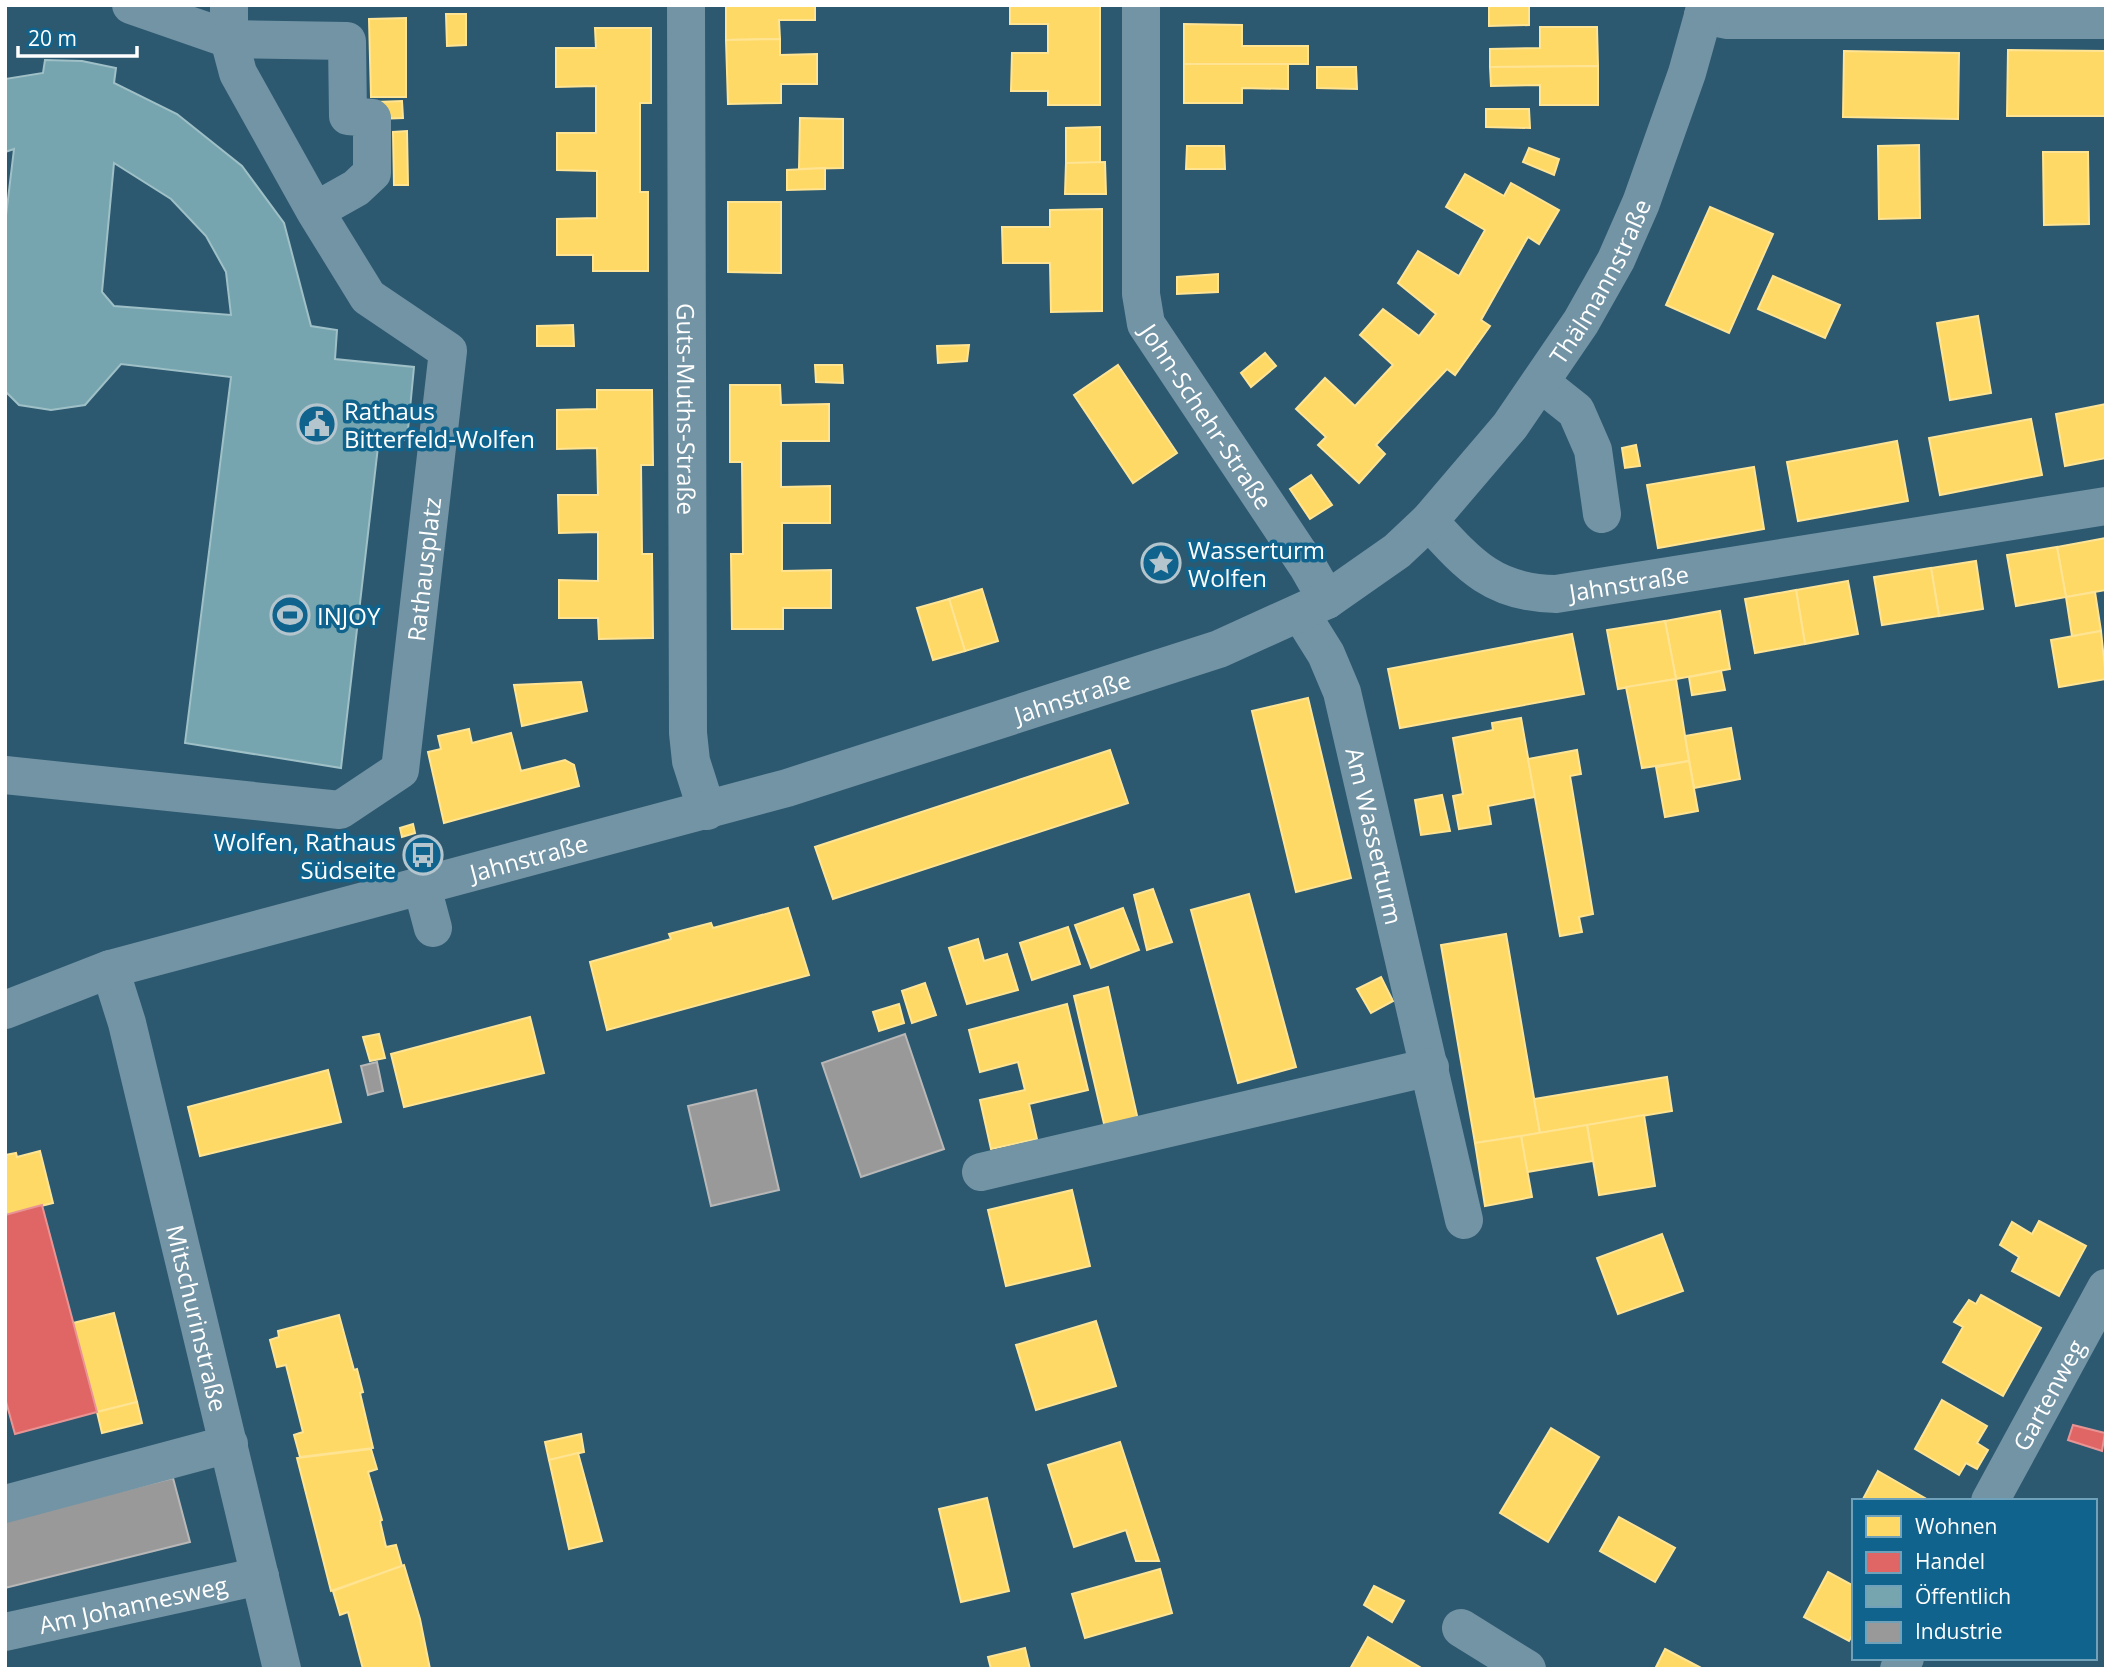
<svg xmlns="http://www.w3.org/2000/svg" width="2111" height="1674" font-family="'Open Sans',sans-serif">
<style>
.homes{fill:#ffd966;stroke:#ffe494;stroke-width:2}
.shops{fill:#e06666;stroke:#e99494;stroke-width:2}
.public{fill:#76a5af;stroke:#9fc0c7;stroke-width:2;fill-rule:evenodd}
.industry{fill:#999;stroke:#b8b8b8;stroke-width:2}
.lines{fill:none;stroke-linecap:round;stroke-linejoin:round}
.minor{stroke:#7394a5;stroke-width:38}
.labels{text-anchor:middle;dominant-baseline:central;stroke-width:7;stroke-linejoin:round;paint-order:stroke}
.street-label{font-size:24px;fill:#fff;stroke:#0f638d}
.poi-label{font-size:24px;fill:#fff;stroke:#0f638d;text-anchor:start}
</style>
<rect width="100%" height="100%" fill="#2c5970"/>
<g class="homes">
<path d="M726,5H815V20H779L780,39L726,40Z"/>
<path d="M1010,5H1100V105H1048V91H1011L1012,53H1048V24H1010Z"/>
<path d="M1489,5H1529V25L1489,26Z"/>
<path d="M446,14H466V45L447,46Z"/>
<path d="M406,18V97H371L369,19Z"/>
<path d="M1184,24L1242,25V46H1308V64H1184Z"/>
<path d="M1540,27H1597L1598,66L1490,67V49L1540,48Z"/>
<path d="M595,28H651V103H640V192H648V271H593V255H557V219L597,218V171L557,170V133H596V86L556,87V48H596Z"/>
<path d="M780,39V55L817,54V84H781V103L728,104L726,40Z"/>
<path d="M2008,50L2106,51V116H2007Z"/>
<path d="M1844,51L1959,53L1958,119L1843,117Z"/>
<path d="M1184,64H1288V89L1242,88V103H1184Z"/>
<path d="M1598,66V105H1540V85L1491,86L1490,67Z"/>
<path d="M1317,67H1356L1357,89L1317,88Z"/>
<path d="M402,101L403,118L377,119L376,102Z"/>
<path d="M1486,109H1529L1530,128L1486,127Z"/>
<path d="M800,118L843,119V168L799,169Z"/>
<path d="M1100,127V163H1066V128Z"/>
<path d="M407,131L408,185H394L393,132Z"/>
<path d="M1919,145L1920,218L1879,219L1878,146Z"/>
<path d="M1187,146H1224L1225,169H1186Z"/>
<path d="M1529,148L1559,159L1554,175L1523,162Z"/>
<path d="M2043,152H2088L2089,224L2044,225Z"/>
<path d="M1105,162L1106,194H1065L1066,163Z"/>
<path d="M825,168V189L787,190V170Z"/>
<path d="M1465,174L1504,196L1511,183L1559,210L1539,244L1528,237L1481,320L1490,326L1455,375L1447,369L1376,445L1385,454L1359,483L1318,445L1326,437L1296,409L1325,378L1355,406L1393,365L1360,335L1383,309L1419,336L1436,314L1398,283L1418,251L1459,276L1485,230L1446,207Z"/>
<path d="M728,202H781V273L728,272Z"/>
<path d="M1710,207L1773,234L1729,333L1666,305Z"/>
<path d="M1102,209V311L1051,312L1050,263H1003L1002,227H1050V210Z"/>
<path d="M1218,274V292L1177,294V277Z"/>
<path d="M1773,276L1840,305L1825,338L1758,309Z"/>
<path d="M1978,316L1991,393L1950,400L1937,323Z"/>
<path d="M573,325L574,346H537V326Z"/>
<path d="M969,345L967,361L938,363L937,346Z"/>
<path d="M1265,353L1276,366L1251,387L1241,373Z"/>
<path d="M815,365H842L843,383L816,382Z"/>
<path d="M1118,365L1177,453L1133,483L1074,395Z"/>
<path d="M730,385H780L781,405L829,404V441H781V487L830,486V523H782V571L831,570V608H783V629H732L731,554H743L742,462H730Z"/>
<path d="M597,390H652L653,465H641L642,554H652L653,638L599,639L598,618H559V580L598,581V532L559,533L558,495H598L597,448L557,449V410L597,409Z"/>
<path d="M2106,404V458L2065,466L2056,414Z"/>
<path d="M2031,419L2042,475L1940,495L1929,438Z"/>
<path d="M1897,441L1908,501L1798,521L1787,462Z"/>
<path d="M1636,445L1640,466L1625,468L1622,448Z"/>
<path d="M1754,467L1764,529L1658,548L1647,485Z"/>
<path d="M1311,475L1332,505L1310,519L1290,489Z"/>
<path d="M2106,538V590L2066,597L2057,547Z"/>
<path d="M2057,547L2066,597L2016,606L2007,555Z"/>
<path d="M1976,561L1983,609L1939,616L1931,568Z"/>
<path d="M1931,568L1939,616L1882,625L1874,577Z"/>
<path d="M1848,581L1858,634L1805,644L1796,590Z"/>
<path d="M982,589L998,641L965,651L949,599Z"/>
<path d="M1796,590L1805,644L1755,653L1745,599Z"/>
<path d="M2095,592L2101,631L2072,636L2066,597Z"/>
<path d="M949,599L965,651L933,660L917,608Z"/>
<path d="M1720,611L1730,669L1676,679L1665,621Z"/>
<path d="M1665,621L1676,679L1618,689L1607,630Z"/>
<path d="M2101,631L2106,679L2059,687L2051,640Z"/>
<path d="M1572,634L1584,694L1400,728L1388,669Z"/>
<path d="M1721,671L1725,690L1692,695L1689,677Z"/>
<path d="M1676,679L1689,761L1642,768L1626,687Z"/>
<path d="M581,682L587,711L522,726L514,685Z"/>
<path d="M1308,698L1351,878L1296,892L1252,711Z"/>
<path d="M1521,718L1535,797L1488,806L1491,824L1459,829L1453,796L1463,794L1453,738L1493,730L1492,723Z"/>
<path d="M1731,728L1740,779L1694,788L1685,736Z"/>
<path d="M469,729L472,743L511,733L521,771L565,760L574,765L579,786L444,823L428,752L441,749L438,736Z"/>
<path d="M1110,750L1128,803L833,899L815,847Z"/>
<path d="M1577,750L1581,774L1570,776L1593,914L1579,917L1582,932L1560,936L1528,759Z"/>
<path d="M1689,761L1698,811L1665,817L1656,767Z"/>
<path d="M1442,795L1450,831L1421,835L1415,800Z"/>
<path d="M413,824L415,833L402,837L400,828Z"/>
<path d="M1153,889L1172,942L1147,950L1134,895Z"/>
<path d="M1249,894L1296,1067L1238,1083L1191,910Z"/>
<path d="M788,908L809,975L607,1030L590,962L671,939L669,934L711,923L713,928Z"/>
<path d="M1123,908L1139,950L1091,968L1075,925Z"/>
<path d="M1068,927L1080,964L1032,980L1020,943Z"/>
<path d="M1506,934L1540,1133L1475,1143L1441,945Z"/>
<path d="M978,939L984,961L1007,954L1018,990L967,1004L949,948Z"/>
<path d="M1381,977L1393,1001L1371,1013L1357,989Z"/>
<path d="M925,983L936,1015L912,1023L902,991Z"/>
<path d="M1108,987L1138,1120L1105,1128L1074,996Z"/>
<path d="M899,1004L904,1023L879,1031L873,1012Z"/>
<path d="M1067,1004L1088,1090L1029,1104L1037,1139L991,1149L980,1100L1025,1090L1018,1062L980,1072L969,1030Z"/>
<path d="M530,1017L544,1073L404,1107L391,1054Z"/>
<path d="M379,1034L385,1058L370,1061L363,1037Z"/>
<path d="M328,1070L341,1122L200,1156L188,1107Z"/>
<path d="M1667,1077L1672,1111L1540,1133L1534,1099Z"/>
<path d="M1644,1115L1655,1186L1599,1195L1587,1125Z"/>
<path d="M1587,1125L1593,1161L1527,1172L1521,1136Z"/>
<path d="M1521,1136L1532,1197L1485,1206L1475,1143Z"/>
<path d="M40,1151L53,1203L5,1215V1155L16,1153L17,1157Z"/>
<path d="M1072,1190L1090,1266L1006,1286L988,1210Z"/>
<path d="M2039,1221L2086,1246L2059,1296L2012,1271L2019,1257L2000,1245L2012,1222L2032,1234Z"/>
<path d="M1662,1234L1683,1291L1618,1314L1597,1258Z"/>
<path d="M1981,1295L2041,1328L2003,1396L1943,1362L1963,1327L1954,1322L1969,1300L1976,1304Z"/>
<path d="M114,1313L137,1402L97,1412L73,1323Z"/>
<path d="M339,1315L354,1370L357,1369L363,1392L360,1393L373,1448L300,1457L294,1435L303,1432L286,1365L277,1367L270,1340L279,1337L278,1331Z"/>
<path d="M1096,1321L1116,1386L1036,1410L1016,1345Z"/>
<path d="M1942,1400L1987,1426L1977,1443L1988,1450L1977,1469L1966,1463L1959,1475L1915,1449Z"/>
<path d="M137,1402L142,1423L102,1433L97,1412Z"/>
<path d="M1551,1428L1599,1457L1548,1542L1500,1513Z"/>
<path d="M581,1434L584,1452L549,1460L545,1442Z"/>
<path d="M1120,1442L1159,1561H1136L1126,1530L1074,1547L1048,1465Z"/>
<path d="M371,1449L377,1469L368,1472L382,1520L380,1521L386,1547L396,1545L402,1566L331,1591L297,1458Z"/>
<path d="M578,1453L602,1541L569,1549L549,1460Z"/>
<path d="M1878,1471L1930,1501H1862Z"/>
<path d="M987,1498L1009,1591L961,1602L939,1509Z"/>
<path d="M1619,1517L1675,1548L1655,1582L1600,1551Z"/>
<path d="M404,1565L420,1619L430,1669H363L348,1612L340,1615L333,1591Z"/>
<path d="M1160,1569L1172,1613L1085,1638L1072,1594Z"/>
<path d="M1828,1572L1854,1586V1632L1849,1641L1804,1617Z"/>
<path d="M1374,1586L1404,1601L1392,1622L1364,1605Z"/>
<path d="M1368,1637L1423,1669H1350Z"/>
<path d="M1025,1648L1030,1669H991L988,1657Z"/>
<path d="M1665,1649L1703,1669H1655Z"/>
</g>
<g class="shops">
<path d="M42,1205L97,1412L15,1434L5,1398V1215Z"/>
<path d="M2073,1425L2105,1433L2102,1451L2068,1440Z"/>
</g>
<path class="public" d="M45,60L82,61L116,68L114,83L177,114L242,166L284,223L311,326L337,330L335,359L414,367L407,440L379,438L341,768L185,743L231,377L121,364L85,405L51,410L19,405L5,391V224L14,149L5,152V79L43,73ZM114,163L171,199L206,236L226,272L231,315L114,306L102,292Z"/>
<g class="industry">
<path d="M905,1034L944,1149L861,1177L822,1063Z"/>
<path d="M377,1062L383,1091L368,1095L361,1066Z"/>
<path d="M756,1090L779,1190L711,1206L688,1106Z"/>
<path d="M173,1478L190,1542L5,1588V1520Z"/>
</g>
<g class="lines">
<g class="minor">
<path d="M131,5L229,39V5"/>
<path id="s1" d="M686,5L688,733L691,761L707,811"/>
<path id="s2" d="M1141,5V294L1146,324L1308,567L1327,600"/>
<path d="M1703,15L1728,20H2106"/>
<path d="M1542,384L1576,411L1593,450L1602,514"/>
<path id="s3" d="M1429,521C1469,565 1493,593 1556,594L2106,506"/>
<path id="s4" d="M1301,614L1326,654L1342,692L1464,1220"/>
<path id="s5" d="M5,775L340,810L400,770L448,351L368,297L315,211L238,73L229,39L347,41L348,116L372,118V173L356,188L315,211"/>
<path d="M422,887L433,928"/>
<path id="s6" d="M110,969L127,1023L282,1669"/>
<path id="s7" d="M5,1010L110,969L787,788L1219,649L1327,600L1397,551L1429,521L1510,426L1581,322L1616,260L1641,203L1687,73L1706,5"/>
<path d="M981,1172L1430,1067"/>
<path id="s8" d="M1990,1501L2106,1288"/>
<path d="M5,1504L229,1444"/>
<path d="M1461,1628L1527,1669"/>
<path id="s9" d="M5,1632L260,1576"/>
<path d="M1899,1669L1905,1658"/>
</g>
</g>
<defs>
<g id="civic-ring" transform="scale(2.0125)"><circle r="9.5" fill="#0f638d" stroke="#b5c5cd" stroke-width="1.5"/><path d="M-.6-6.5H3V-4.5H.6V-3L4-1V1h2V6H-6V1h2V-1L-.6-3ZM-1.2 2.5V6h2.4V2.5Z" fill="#b5c5cd"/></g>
<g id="sight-ring" transform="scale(2.0125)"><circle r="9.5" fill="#0f638d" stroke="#b5c5cd" stroke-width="1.5"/><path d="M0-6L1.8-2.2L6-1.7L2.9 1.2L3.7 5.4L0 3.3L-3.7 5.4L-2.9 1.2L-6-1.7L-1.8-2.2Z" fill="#b5c5cd"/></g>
<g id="stadium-ring" transform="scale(2.0125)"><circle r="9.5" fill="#0f638d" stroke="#b5c5cd" stroke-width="1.5"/><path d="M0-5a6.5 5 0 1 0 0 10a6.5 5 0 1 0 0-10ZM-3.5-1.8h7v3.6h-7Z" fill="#b5c5cd"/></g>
<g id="bus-ring" transform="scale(2.0125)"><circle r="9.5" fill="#0f638d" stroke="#b5c5cd" stroke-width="1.5"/><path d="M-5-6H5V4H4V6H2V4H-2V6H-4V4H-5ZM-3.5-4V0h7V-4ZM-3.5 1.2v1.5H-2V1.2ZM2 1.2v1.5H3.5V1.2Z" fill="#b5c5cd"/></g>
</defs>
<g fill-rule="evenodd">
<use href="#civic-ring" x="317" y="424"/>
<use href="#sight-ring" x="1161" y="563"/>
<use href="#stadium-ring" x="290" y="615"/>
<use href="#bus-ring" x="423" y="855"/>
</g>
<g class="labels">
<g class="street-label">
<text stroke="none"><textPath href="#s7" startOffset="1811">Thälmannstraße</textPath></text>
<text stroke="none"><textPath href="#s1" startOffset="404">Guts-Muths-Straße</textPath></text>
<text stroke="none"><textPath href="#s2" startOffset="430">John-Schehr-Straße</textPath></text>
<text stroke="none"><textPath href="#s5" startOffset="611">Rathausplatz</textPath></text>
<text stroke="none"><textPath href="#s3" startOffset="226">Jahnstraße</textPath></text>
<text stroke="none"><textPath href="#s7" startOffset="1113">Jahnstraße</textPath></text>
<text stroke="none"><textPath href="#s4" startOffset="236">Am Wasserturm</textPath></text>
<text stroke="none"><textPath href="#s7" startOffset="546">Jahnstraße</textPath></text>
<text stroke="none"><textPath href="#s6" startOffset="360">Mitschurinstraße</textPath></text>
<text stroke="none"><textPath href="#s8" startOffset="121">Gartenweg</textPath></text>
<text stroke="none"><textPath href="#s9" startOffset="131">Am Johannesweg</textPath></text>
</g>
<g class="poi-label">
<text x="344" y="410">Rathaus<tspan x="344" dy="28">Bitterfeld-Wolfen</tspan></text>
<text x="1188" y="549">Wasserturm<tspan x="1188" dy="28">Wolfen</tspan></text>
<text x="317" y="615">INJOY</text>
<text x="396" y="841" text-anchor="end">Wolfen, Rathaus<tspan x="396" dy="28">Südseite</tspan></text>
</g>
</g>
<rect width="2111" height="1674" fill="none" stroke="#ffffff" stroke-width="14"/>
<rect x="1852" y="1499" width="245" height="161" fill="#0f638d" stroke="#6fa1bb" stroke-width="2"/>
<rect x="1866" y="1516" width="35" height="21" fill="#ffd966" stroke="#6fa1bb" stroke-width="2"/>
<text x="1915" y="1534" font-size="21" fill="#ffffff">Wohnen</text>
<rect x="1866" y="1552" width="35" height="21" fill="#e06666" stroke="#6fa1bb" stroke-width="2"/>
<text x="1915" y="1569" font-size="21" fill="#ffffff">Handel</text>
<rect x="1866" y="1586" width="35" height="21" fill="#76a5af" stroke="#6fa1bb" stroke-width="2"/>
<text x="1915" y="1604" font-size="21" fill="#ffffff">Öffentlich</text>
<rect x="1866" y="1622" width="35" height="21" fill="#999999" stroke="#6fa1bb" stroke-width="2"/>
<text x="1915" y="1639" font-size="21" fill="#ffffff">Industrie</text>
<path d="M18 46v10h119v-10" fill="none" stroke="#ffffff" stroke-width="3.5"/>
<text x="28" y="46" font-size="21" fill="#ffffff" stroke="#0f638d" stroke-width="5" paint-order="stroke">20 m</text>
</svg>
